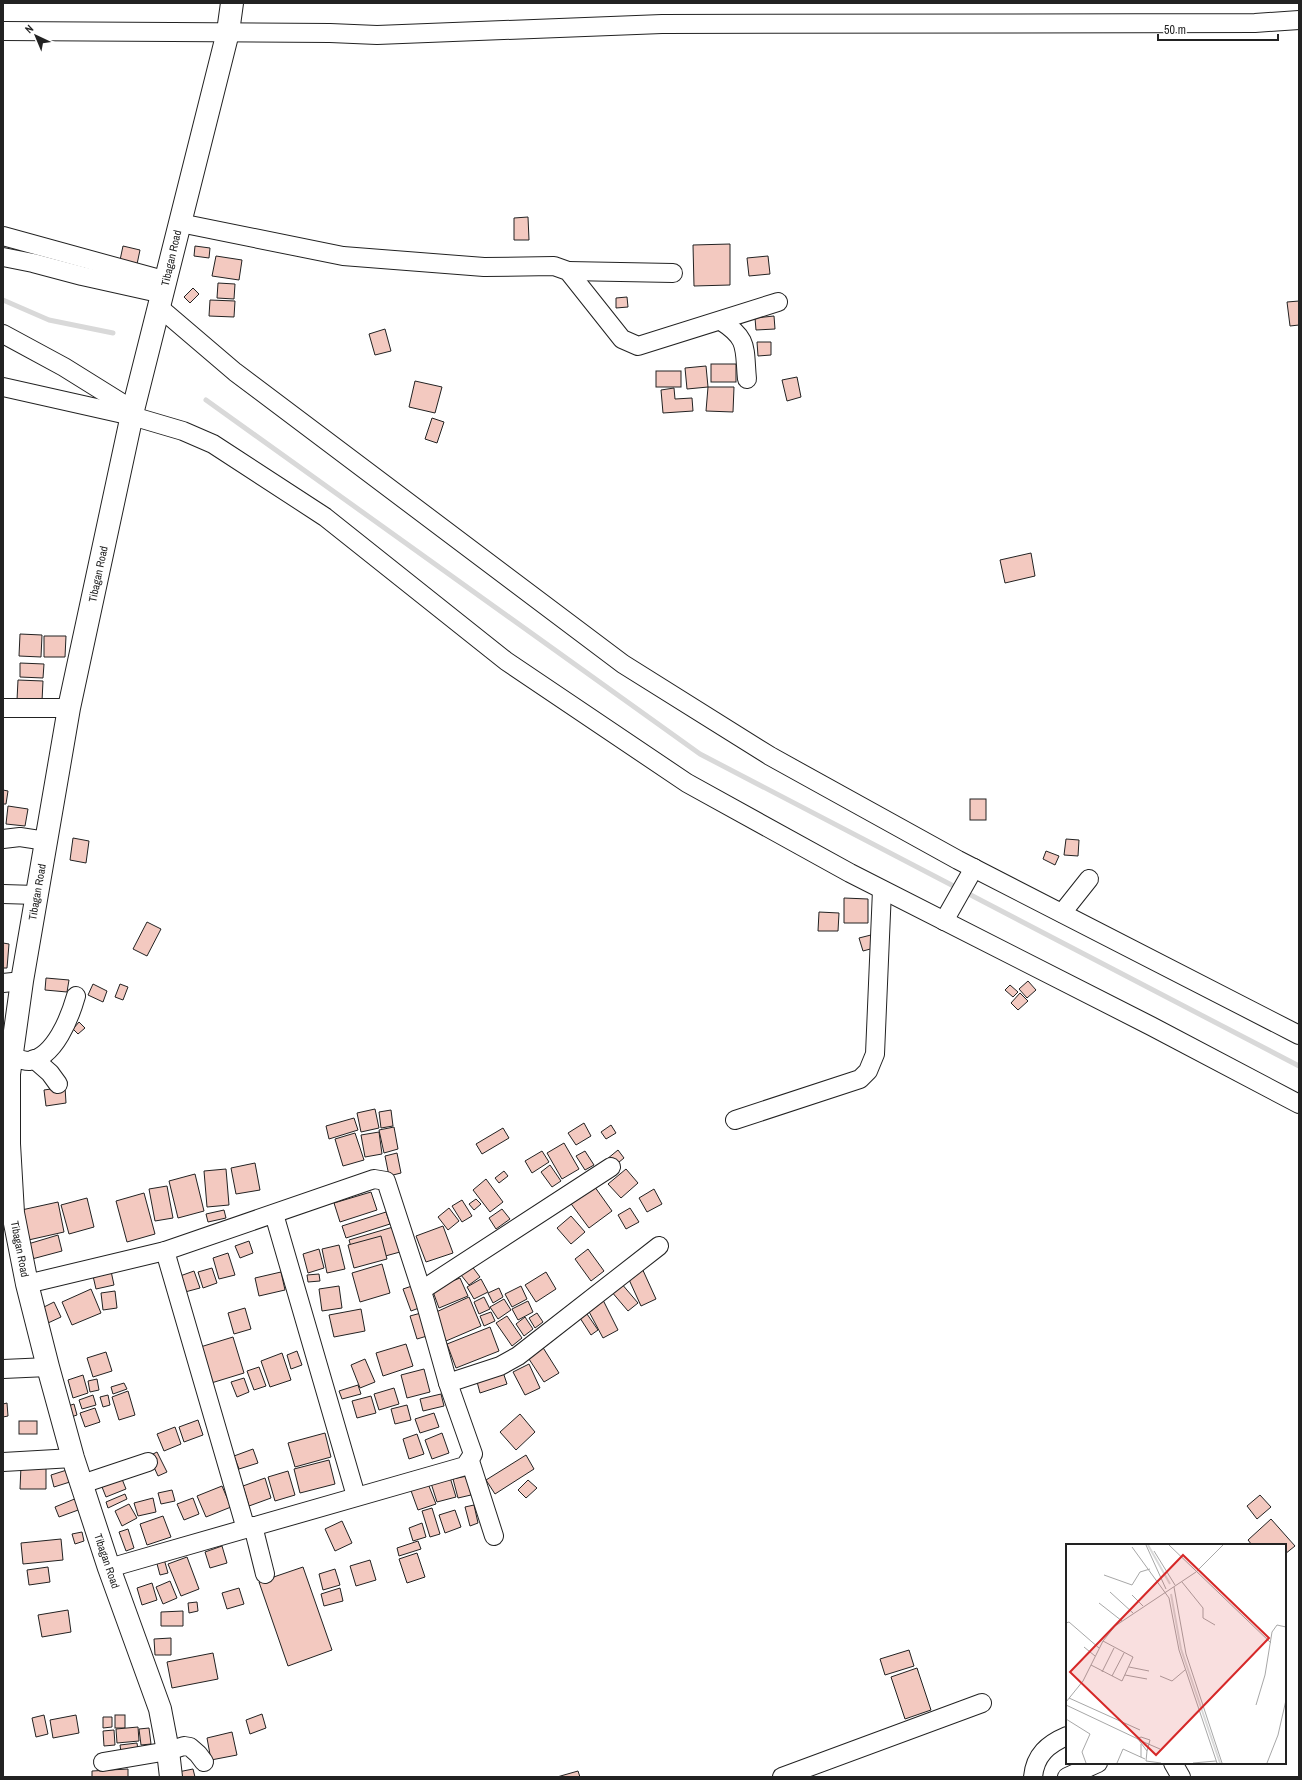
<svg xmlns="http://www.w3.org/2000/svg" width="1302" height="1780" font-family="'Archivo Narrow',sans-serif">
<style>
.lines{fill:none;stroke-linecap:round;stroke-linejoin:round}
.stream{stroke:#d9d9d9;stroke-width:5}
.building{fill:#f3c9c0;stroke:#222}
.minor-casing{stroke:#222;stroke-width:20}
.major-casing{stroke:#222;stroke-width:24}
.minor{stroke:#fff;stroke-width:18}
.major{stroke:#fff;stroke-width:22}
.labels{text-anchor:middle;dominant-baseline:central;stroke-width:3;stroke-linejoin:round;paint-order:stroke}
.street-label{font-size:11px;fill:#222;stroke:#fff}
.inset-river{fill:none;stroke:#d9d9d9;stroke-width:2}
.inset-road{fill:none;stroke:#a7a7a7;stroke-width:1}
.view{fill:#d62828;fill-opacity:0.15;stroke:#d62828;stroke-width:2}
.inset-edge{fill:none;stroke:#222;stroke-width:2}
</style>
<rect width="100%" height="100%" fill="#fff"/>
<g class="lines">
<g class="stream">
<path d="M3,300L49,320L113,333"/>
<path d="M206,400L700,754L1299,1066"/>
</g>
</g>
<g class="building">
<path d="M528,217L529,240H514V218Z"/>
<path d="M730,244V285L694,286L693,245Z"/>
<path d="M123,246L140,250L136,269L119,265Z"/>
<path d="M195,246L210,248L209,258L194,256Z"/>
<path d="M216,256L242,260L239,280L212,276Z"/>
<path d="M768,256L770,274L749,276L747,258Z"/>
<path d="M218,283L235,284L234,299L217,298Z"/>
<path d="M193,288L199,294L190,303L184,297Z"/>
<path d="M627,297L628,307L616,308V298Z"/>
<path d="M210,300L235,301L234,317L209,316Z"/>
<path d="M1299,301V325L1290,326L1287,302Z"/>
<path d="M774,316L775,329L756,330L755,318Z"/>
<path d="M385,329L391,351L375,355L369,334Z"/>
<path d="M757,342H771V355L758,356Z"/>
<rect x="711" y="364" width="25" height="18"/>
<path d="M706,366L708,387L687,389L685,368Z"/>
<rect x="656" y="371" width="25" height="16"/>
<path d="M797,377L801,397L787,401L782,380Z"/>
<path d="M415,381L442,387L435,413L409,407Z"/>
<path d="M708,387H734L733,412L706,411Z"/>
<path d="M674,388L675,399L692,398L693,411L663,413L661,390Z"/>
<path d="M432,418L444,422L437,443L425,439Z"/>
<path d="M1031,553L1035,576L1005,583L1000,560Z"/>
<path d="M20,634L42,635L41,657L19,656Z"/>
<path d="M44,636H66L65,657H44Z"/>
<path d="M20,663L44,664L43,678L20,677Z"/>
<path d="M18,680L43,681L42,701L17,700Z"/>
<path d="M3,790L8,791L6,804H3Z"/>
<rect x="970" y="799" width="16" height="21"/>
<path d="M8,806L28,809L25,826L6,824Z"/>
<path d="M73,838L89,841L86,863L70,860Z"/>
<path d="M1066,839L1079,840L1078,856L1064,855Z"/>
<path d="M1046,851L1059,856L1055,865L1043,859Z"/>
<path d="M844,898L868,899V923H844Z"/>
<path d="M819,912L839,913L838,931H818Z"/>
<path d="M147,922L161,929L147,956L133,949Z"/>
<path d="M871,935L874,948L863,951L859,938Z"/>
<path d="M3,943L9,944L7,968H3Z"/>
<path d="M46,978L69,980L67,992L45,990Z"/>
<path d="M1028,981L1036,990L1027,998L1019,989Z"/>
<path d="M93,984L107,991L103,1002L88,995Z"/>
<path d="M120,984L128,987L123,1000L115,997Z"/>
<path d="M1010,985L1018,992L1013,997L1005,990Z"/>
<path d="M1020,993L1028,1001L1018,1010L1011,1003Z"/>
<path d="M79,1022L85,1028L78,1034L73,1029Z"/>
<path d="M65,1087L66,1103L46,1106L44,1090Z"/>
<path d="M375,1109L379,1128L361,1132L357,1113Z"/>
<path d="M391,1110L393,1126L381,1128L379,1112Z"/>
<path d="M354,1118L358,1130L329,1139L326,1126Z"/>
<path d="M584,1123L591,1136L576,1145L568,1133Z"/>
<path d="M611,1125L616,1133L606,1139L601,1132Z"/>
<path d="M394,1127L398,1149L384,1153L379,1130Z"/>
<path d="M503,1128L509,1138L482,1154L476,1144Z"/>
<path d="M379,1132L382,1154L365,1157L361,1135Z"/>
<path d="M355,1133L364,1160L343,1166L335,1139Z"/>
<path d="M564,1143L579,1169L562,1179L547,1153Z"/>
<path d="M618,1150L624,1158L613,1167L607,1159Z"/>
<path d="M542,1151L549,1162L532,1173L525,1161Z"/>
<path d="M585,1151L594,1165L585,1170L576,1156Z"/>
<path d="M397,1153L401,1173L389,1176L385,1156Z"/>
<path d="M255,1163L260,1190L236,1194L231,1168Z"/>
<path d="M550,1165L561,1181L552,1187L541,1172Z"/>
<path d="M226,1169L229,1205L207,1207L204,1171Z"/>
<path d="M626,1169L638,1183L621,1198L608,1184Z"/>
<path d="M504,1171L508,1176L499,1183L495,1178Z"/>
<path d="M195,1174L204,1211L178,1218L169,1181Z"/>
<path d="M486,1179L503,1202L490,1212L473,1190Z"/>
<path d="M592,1183L612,1211L589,1228L569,1201Z"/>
<path d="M167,1186L173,1218L155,1221L149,1189Z"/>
<path d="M654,1189L662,1204L647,1212L639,1198Z"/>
<path d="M371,1192L377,1210L340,1222L334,1203Z"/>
<path d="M144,1193L155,1234L127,1242L116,1201Z"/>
<path d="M87,1198L94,1227L69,1234L61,1205Z"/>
<path d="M476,1199L481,1204L474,1210L469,1204Z"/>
<path d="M462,1200L472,1216L462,1222L452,1206Z"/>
<path d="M58,1202L64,1232L24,1241L17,1211Z"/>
<path d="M449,1208L459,1221L448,1230L438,1217Z"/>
<path d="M630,1208L639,1222L626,1229L618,1215Z"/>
<path d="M502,1209L510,1219L496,1229L489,1218Z"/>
<path d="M224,1210L226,1218L208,1222L206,1214Z"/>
<path d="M386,1212L390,1224L346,1238L342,1226Z"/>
<path d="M571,1216L585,1232L571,1244L557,1228Z"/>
<path d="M443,1226L453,1253L426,1262L416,1236Z"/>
<path d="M393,1227L400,1252L356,1264L349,1240Z"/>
<path d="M58,1235L62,1251L32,1259L28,1244Z"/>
<path d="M381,1236L387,1259L354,1268L348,1245Z"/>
<path d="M249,1241L253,1253L240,1258L235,1246Z"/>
<path d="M339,1245L345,1269L327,1273L322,1249Z"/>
<path d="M319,1249L324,1268L308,1273L303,1254Z"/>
<path d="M588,1249L604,1271L591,1281L575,1259Z"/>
<path d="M228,1253L235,1275L219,1279L213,1258Z"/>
<path d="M468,1261L480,1277L469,1285L457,1270Z"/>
<path d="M382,1264L390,1293L360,1302L352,1273Z"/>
<path d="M641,1266L656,1299L641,1306L626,1273Z"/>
<path d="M212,1268L217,1283L203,1288L198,1272Z"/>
<path d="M111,1271L114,1285L96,1289L93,1276Z"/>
<path d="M194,1271L200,1288L185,1292L180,1276Z"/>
<path d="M281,1272L285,1290L259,1296L255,1278Z"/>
<path d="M546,1272L556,1289L536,1302L525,1285Z"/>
<path d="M319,1274L320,1281L308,1282L307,1275Z"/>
<path d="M460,1278L468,1296L439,1308L432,1289Z"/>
<path d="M481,1279L488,1292L474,1299L467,1287Z"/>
<path d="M621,1283L638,1303L628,1311L611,1291Z"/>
<path d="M339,1286L342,1308L322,1311L319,1289Z"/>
<path d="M412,1286L419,1308L411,1311L403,1289Z"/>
<path d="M521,1286L527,1299L512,1307L505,1294Z"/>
<path d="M499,1288L503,1297L493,1303L488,1293Z"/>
<path d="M91,1289L101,1313L72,1325L62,1302Z"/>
<path d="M115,1291L117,1308L103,1310L101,1293Z"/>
<path d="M469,1297L481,1326L446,1341L434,1313Z"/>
<path d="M484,1297L490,1309L479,1314L474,1302Z"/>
<path d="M602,1298L618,1330L603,1338L586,1306Z"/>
<path d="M504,1299L511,1310L498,1319L490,1307Z"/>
<path d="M528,1301L533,1312L518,1320L512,1309Z"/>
<path d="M54,1302L61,1317L48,1323L42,1308Z"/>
<path d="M245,1308L251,1329L234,1334L228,1313Z"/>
<path d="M361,1309L365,1331L334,1337L329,1315Z"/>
<path d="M491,1312L495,1321L484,1326L480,1316Z"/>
<path d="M421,1313L427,1336L417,1339L410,1316Z"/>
<path d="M537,1313L543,1322L535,1328L529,1318Z"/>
<path d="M587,1314L598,1330L591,1335L580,1318Z"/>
<path d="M507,1316L522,1338L512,1346L496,1323Z"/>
<path d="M525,1317L533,1329L524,1336L516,1324Z"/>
<path d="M490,1327L499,1351L456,1368L447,1344Z"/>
<path d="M233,1337L244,1373L208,1384L197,1348Z"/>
<path d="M406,1344L413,1366L383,1376L376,1353Z"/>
<path d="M542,1346L559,1373L544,1382L527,1356Z"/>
<path d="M297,1351L302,1365L291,1369L287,1355Z"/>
<path d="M106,1352L112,1371L93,1377L87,1358Z"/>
<path d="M282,1353L291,1380L270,1387L261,1361Z"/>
<path d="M365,1359L375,1382L360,1388L351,1365Z"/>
<path d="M529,1364L540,1388L525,1395L513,1372Z"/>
<path d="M259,1367L266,1386L254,1390L247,1371Z"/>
<path d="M424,1369L430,1392L407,1398L401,1375Z"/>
<path d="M502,1369L507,1384L480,1393L476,1378Z"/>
<path d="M83,1375L88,1393L73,1398L68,1380Z"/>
<path d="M244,1378L249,1392L237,1397L231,1382Z"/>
<path d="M97,1379L99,1390L90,1392L88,1381Z"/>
<path d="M124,1383L127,1389L113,1394L111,1387Z"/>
<path d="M358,1385L361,1394L342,1399L339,1391Z"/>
<path d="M394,1388L399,1404L379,1410L374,1394Z"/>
<path d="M128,1391L135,1415L119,1420L112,1397Z"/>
<path d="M441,1394L444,1406L423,1411L420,1399Z"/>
<path d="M93,1395L96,1405L82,1409L79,1400Z"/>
<path d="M108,1395L110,1405L103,1407L100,1397Z"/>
<path d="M371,1396L376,1413L357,1418L352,1401Z"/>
<path d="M7,1403L8,1416L3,1417V1404Z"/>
<path d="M74,1404L77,1415L71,1417L68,1406Z"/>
<path d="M407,1405L411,1420L395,1424L391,1409Z"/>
<path d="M95,1408L100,1422L85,1427L80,1413Z"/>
<path d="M434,1413L439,1427L420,1433L415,1419Z"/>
<path d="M520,1414L535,1432L516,1450L500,1432Z"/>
<path d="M198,1420L203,1435L184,1442L179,1427Z"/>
<rect x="19" y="1421" width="18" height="13"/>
<path d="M175,1427L181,1444L164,1451L157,1434Z"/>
<path d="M325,1433L331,1457L295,1467L288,1443Z"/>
<path d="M442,1433L449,1453L432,1459L425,1440Z"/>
<path d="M417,1434L424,1454L409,1459L403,1439Z"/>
<path d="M253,1449L258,1463L239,1469L234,1456Z"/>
<path d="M157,1452L167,1472L158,1476L149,1456Z"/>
<path d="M526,1455L534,1469L495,1494L486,1480Z"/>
<path d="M329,1460L335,1484L300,1493L294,1469Z"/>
<path d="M21,1466H46V1489H20Z"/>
<path d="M70,1469L73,1481L54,1487L51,1475Z"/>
<path d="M288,1471L295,1495L275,1501L268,1477Z"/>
<path d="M120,1474L126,1489L106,1497L100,1482Z"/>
<path d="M449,1474L456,1497L437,1502L430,1480Z"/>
<path d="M467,1476L471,1495L458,1498L453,1479Z"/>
<path d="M265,1478L271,1498L249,1506L243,1486Z"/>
<path d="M528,1480L537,1488L526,1498L518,1490Z"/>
<path d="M427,1481L436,1504L418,1510L410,1488Z"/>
<path d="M222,1486L231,1507L206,1517L197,1496Z"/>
<path d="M172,1490L175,1501L161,1504L158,1493Z"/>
<path d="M125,1494L127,1499L108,1508L106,1502Z"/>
<path d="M1260,1495L1271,1507L1257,1519L1247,1506Z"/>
<path d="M77,1498L81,1509L59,1517L55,1507Z"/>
<path d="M153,1498L156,1512L138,1516L134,1503Z"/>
<path d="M193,1498L199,1514L184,1520L177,1504Z"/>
<path d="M129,1504L137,1518L122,1526L115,1511Z"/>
<path d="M474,1505L478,1523L470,1526L465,1507Z"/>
<path d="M432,1508L440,1534L430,1537L422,1511Z"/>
<path d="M455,1510L461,1527L445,1533L439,1515Z"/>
<path d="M163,1516L171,1537L147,1545L140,1524Z"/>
<path d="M1271,1519L1295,1546L1285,1554V1545H1252L1248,1540Z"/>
<path d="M342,1521L352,1543L335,1551L325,1529Z"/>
<path d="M422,1523L426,1537L413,1541L409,1528Z"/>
<path d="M128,1529L134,1548L126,1551L119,1532Z"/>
<path d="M82,1532L84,1541L75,1544L72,1534Z"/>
<path d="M61,1539L63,1560L23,1564L21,1543Z"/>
<path d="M418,1541L421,1549L399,1556L397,1548Z"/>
<path d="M222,1546L227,1563L210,1568L205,1552Z"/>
<path d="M417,1553L425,1577L407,1583L399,1559Z"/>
<path d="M187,1557L199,1589L181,1596L168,1564Z"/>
<path d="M164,1559L168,1573L160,1575L156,1560Z"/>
<path d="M370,1560L376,1580L356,1586L350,1566Z"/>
<path d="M48,1567L50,1582L29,1585L27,1570Z"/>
<path d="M303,1567L332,1650L288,1666L259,1582Z"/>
<path d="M335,1569L340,1585L323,1590L319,1574Z"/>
<path d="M170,1581L177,1598L163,1604L156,1587Z"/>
<path d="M152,1583L157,1600L142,1605L137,1588Z"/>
<path d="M239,1588L244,1604L227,1609L222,1593Z"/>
<path d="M340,1588L343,1601L324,1606L321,1594Z"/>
<path d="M197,1602L198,1611L189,1613L188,1603Z"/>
<path d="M68,1610L71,1632L42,1637L38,1615Z"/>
<path d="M183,1611V1626H161V1612Z"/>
<path d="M171,1638V1655H155L154,1639Z"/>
<path d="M909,1650L914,1666L885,1675L880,1659Z"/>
<path d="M213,1653L218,1679L172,1688L167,1662Z"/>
<path d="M917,1668L931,1710L905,1719L891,1677Z"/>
<path d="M262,1714L266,1728L250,1734L246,1720Z"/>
<path d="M44,1715L48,1734L36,1737L32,1718Z"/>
<path d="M76,1715L79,1733L53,1738L50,1720Z"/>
<rect x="115" y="1715" width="10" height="13"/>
<path d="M103,1717H112V1727L103,1728Z"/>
<path d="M138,1727L139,1741L117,1743L116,1729Z"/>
<path d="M149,1728L151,1744L141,1745L139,1729Z"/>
<path d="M114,1730L115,1745L104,1746L103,1731Z"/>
<path d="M232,1732L237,1755L211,1760L207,1738Z"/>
<path d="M137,1743L138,1750L121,1752L120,1745Z"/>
<path d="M128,1769V1777H92V1771Z"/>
<path d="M193,1769L195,1777H179L178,1772Z"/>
<path d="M578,1771L580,1777H557Z"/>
</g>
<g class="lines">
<g class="minor-casing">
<g id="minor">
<path d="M3,31L330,33L377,35L662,24L1255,23L1299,20"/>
<path d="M180,223L343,256L484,267L554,266L568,271L622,339L638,346L778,302"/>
<path d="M3,236L167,281"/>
<path d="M3,257L33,263L82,276L163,294"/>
<path d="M568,271L673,273"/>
<path d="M160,308L235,372L623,664L770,756L958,860L1299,1035"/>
<path d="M721,321C749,339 744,348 747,379"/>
<path d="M3,334L64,367L133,410"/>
<path d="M3,387L132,416L183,431L213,444L325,517L506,661L687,783L850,873L1151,1026L1299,1104"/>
<path d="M3,708H69"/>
<path d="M3,839L20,837L46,841"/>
<path d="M3,894L36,895"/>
<path d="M1062,913L1089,879"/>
<path d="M944,921L974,868"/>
<path d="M3,983L22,981"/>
<path d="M11,1056C16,1058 23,1061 29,1061C55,1057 70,1017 76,996"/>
<path d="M34,1059L50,1073L58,1084"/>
<path d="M735,1120L860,1079L868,1071L875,1054L882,890"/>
<path d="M274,1214L356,1496"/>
<path d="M165,1251L246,1529"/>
<path d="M27,1284L165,1251L374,1179L386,1181L425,1301L448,1383L473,1454L465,1466L109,1568"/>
<path d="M422,1290L611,1167"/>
<path d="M3,1369L48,1367"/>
<path d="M448,1383L500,1366L518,1356L659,1246"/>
<path d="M470,1461L494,1536"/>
<path d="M3,1462L73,1458"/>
<path d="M82,1484L148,1462"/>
<path d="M253,1526L265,1574"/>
<path d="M103,1762L168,1751L184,1746L190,1747L198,1754L204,1762"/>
<path d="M1173,1763L1181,1777"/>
<path d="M782,1777L982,1703"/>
<path d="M1033,1777C1035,1755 1048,1744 1067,1736"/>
<path d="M1067,1777L1098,1763"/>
</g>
</g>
<g class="major-casing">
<path id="major" d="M171,1777L168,1751L160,1709L109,1568L73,1458L48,1367L27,1284L13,1213L9,1144V1074L22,981L69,708L133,410L228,32L232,3"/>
</g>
<use href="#minor" class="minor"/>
<use href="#major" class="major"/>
</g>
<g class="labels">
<g class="street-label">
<text transform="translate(171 258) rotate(-77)">Tibagan Road</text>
<text transform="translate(98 574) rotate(-78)">Tibagan Road</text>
<text transform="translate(37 892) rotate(-80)">Tibagan Road</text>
<text transform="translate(20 1249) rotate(79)">Tibagan Road</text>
<text transform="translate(107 1561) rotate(71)">Tibagan Road</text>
</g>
</g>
<g transform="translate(1066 1544)">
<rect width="220" height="220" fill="#fff"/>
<path class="inset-river" d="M82,1L104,40M105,50L115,105L154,219"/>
<path class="inset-road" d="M80,1L100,45M103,1L205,99M66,3L103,54L113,106L151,219M88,7L109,41M38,31L66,41L74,28L84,25M116,38L137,64V74L149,81M108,43L120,110L156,219M44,48L67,69M66,51L77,62M33,59L56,77M0,79L3,78L33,104M18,103L29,112M25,121L56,137L67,113L37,97M63,123L83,127M36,128L48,104M59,131L81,135M46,132L58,109M94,132L106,137L119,126M3,154L74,186M0,158L17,137L37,97L49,82L130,28L157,1M0,161L72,195L81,207L80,217L95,219M190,161L199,131L206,88L211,81L220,83M0,175L24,190L16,208L20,219M71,195L75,193L84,196L81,207M73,196L94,205M75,200V213M51,219L57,205L79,215M127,219L150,217M201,219L212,191L220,156"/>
<path class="view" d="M117,11L203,94L90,211L4,128Z"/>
<rect width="220" height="220" class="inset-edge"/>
</g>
<rect width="1302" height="1780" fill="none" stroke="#222222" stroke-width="8"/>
<g transform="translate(36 36) rotate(316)" stroke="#ffffff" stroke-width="3" paint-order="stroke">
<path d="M0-3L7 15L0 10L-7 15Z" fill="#222222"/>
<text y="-6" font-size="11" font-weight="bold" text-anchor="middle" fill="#222222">N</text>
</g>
<path d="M1158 34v6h120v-6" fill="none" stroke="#222222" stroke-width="2"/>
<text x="1164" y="34" font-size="12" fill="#222222" stroke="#ffffff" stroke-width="3" paint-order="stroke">50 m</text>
</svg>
